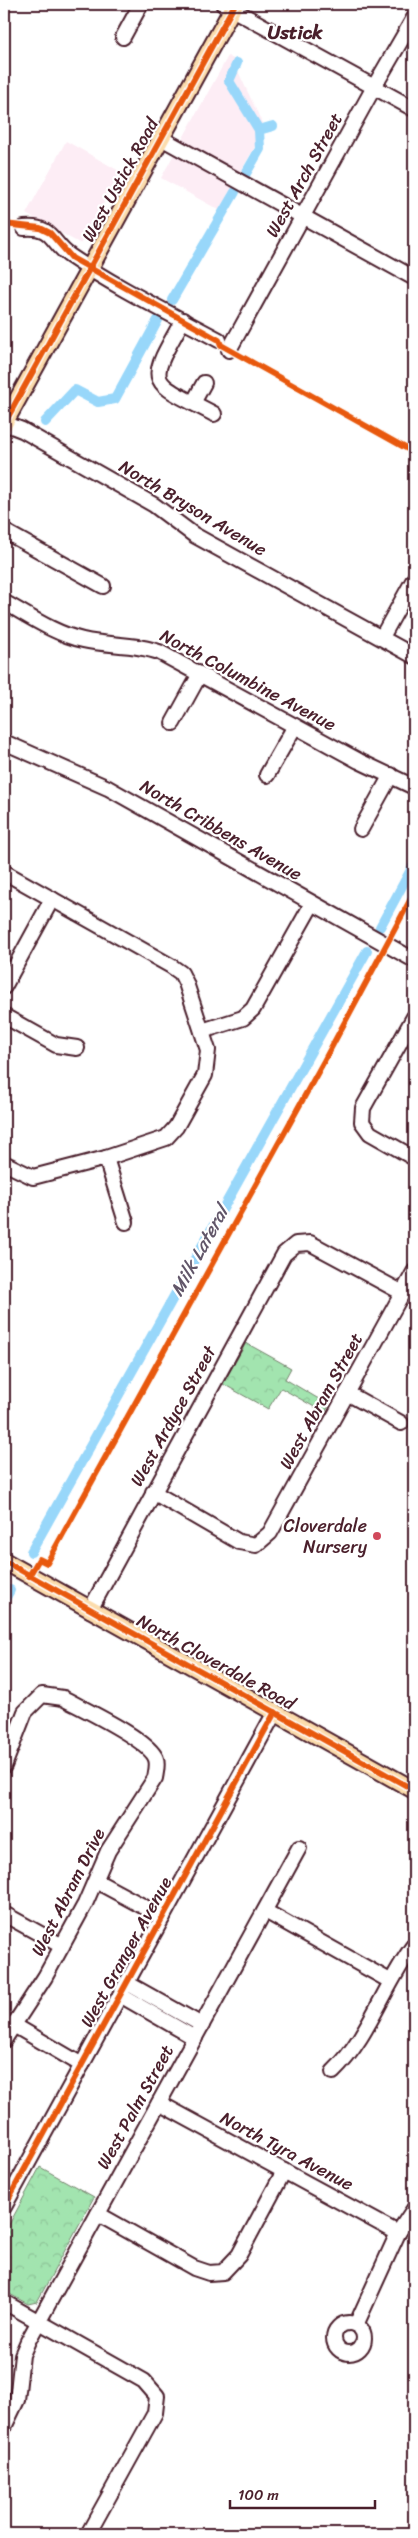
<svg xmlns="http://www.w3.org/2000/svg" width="418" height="2538" font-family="Sriracha,sans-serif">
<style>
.built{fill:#fdedf5}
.park{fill:url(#park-crowns);stroke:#76826d}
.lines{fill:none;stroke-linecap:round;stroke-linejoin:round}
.canal{stroke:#98d7fa;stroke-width:10}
.minor-casing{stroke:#4a1f2b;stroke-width:18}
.major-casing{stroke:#4a1f2b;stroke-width:20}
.minor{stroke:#fff;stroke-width:14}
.major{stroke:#fcdcac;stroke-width:16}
.cycleway-casing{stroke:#fff;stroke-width:9}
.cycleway{stroke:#e8590c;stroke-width:6}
.poi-dot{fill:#d1495b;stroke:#fff;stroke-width:2}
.labels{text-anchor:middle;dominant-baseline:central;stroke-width:4.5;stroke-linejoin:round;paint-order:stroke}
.street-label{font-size:18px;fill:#4a1f2b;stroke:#fff}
.poi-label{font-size:18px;fill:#4a1f2b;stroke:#fff;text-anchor:end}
.neighbourhood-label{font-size:19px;font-weight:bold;fill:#4a1f2b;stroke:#fff}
.water-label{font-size:19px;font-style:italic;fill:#615669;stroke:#fff}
</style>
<defs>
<pattern id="park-crowns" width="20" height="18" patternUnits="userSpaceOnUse" patternTransform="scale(1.25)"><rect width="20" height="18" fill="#a2e4af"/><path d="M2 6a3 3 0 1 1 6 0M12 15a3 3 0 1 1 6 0" fill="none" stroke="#8dc397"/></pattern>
</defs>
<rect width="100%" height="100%" fill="#fff"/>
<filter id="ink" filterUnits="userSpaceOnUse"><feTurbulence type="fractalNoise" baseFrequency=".02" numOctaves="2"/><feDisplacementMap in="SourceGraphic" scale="10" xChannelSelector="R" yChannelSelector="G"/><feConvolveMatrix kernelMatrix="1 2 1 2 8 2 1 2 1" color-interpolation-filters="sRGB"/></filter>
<g filter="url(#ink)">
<g class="built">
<path d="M228,56L237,61V69L265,129L219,210L161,178Z"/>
<path d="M66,141L121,172L81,244L26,214Z"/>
</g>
<g class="park">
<path d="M246,1343L291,1368L285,1379L329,1405L325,1413L281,1388L268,1409L223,1384Z"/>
<path d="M40,2167L94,2197L37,2302L28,2304L4,2291V2234Z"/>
</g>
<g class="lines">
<g class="canal">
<path d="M237,63L229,81L259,130L260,149L245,175"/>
<path d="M259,130L273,126"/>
<path d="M172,300L235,192"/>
<path d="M45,422L75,390L98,402L115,399L158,320"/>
<path d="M380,927L414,864"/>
<path d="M31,1552L367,951"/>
<path d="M4,1601L10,1590"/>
</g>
<g class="minor-casing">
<g id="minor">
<path d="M223,4L414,109"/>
<path d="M123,37L141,4"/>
<path d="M161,138L414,278"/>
<path d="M24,228C53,225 51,243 70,256C117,288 169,313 219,340"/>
<path d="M183,320C145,387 148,379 214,414"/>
<path d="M229,350L374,87L414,18"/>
<path d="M193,403L204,383"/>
<path d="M4,423L22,430L154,505L194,535L414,656"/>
<path d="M4,531L103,586"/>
<path d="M4,602C29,616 55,634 83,640C108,646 134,643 159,652L359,761L414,787"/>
<path d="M382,637L414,579"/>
<path d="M173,723L200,674"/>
<path d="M4,742L108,788L414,960"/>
<path d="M267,775L295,726"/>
<path d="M361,829L391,775"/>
<path d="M4,872L171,966L181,973L186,983L208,1050L205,1075L176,1127L166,1138L106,1158"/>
<path d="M4,987L52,899"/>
<path d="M4,1016L56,1045L77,1048"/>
<path d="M414,1017L363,1108L362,1122L370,1133L414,1158"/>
<path d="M202,1031L243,1018L253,1009L312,904"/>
<path d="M4,1163L33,1177L106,1158L126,1222"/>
<path d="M347,1393L401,1423"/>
<path d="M153,1492L239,1542L256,1545L270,1533L414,1272"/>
<path d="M90,1610L284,1254L296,1244L310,1243L403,1293"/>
<path d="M4,1766L25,1712L42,1695L63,1698C83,1709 150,1740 156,1759C158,1765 156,1772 155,1778L108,1851L85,1904L45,1977L4,2040"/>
<path d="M96,1881L163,1917"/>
<path d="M265,1911L390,1981"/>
<path d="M4,1914L62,1946"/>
<path d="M127,1983L202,2025"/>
<path d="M120,1995L195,2038"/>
<path d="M12,2024L82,2065"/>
<path d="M333,2072C369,2037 384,1985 414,1945"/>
<path d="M159,2103L398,2233"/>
<path d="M4,2207L275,1712"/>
<path d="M98,2214L194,2268L209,2273L223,2272L239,2255L284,2171"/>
<path d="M4,2302L144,2381L157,2396L155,2413L88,2534"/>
<circle cx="349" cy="2338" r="15"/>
<path d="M356,2325L398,2233L414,2209"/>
<path d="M4,2427L17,2400L22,2355L28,2341L299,1848"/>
</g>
</g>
<g class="major-casing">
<g id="major">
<path d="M4,424L235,4"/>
<path d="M4,1561L414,1790"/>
</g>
</g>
<use href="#minor" class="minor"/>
<use href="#major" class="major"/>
<g class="cycleway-casing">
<g id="cycleway">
<path d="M4,224L40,228L50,233L72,258L219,340L221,345L411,451L414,450"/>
<path d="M4,424L235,4"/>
<path d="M4,1561L414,1790"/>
<path d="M29,1576L39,1559L47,1563L324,1061L414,893"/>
<path d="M4,2207L275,1712"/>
</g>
</g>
<use href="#cycleway" class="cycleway"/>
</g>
</g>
<circle class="poi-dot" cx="377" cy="1536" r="5"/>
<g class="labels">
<g class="street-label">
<text transform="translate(304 175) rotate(-61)">West Arch Street</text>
<text transform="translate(120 180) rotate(-61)">West Ustick Road</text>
<text transform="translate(193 508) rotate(31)">North Bryson Avenue</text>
<text transform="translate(248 680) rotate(28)">North Columbine Avenue</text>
<text transform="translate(221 830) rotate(30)">North Cribbens Avenue</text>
<text transform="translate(321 1401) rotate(-61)">West Abram Street</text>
<text transform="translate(173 1416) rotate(-61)">West Ardyce Street</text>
<text transform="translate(216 1662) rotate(29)">North Cloverdale Road</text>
<text transform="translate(68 1892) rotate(-63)">West Abram Drive</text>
<text transform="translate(126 1952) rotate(-61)">West Granger Avenue</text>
<text transform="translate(135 2107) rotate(-61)">West Palm Street</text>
<text transform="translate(287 2151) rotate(28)">North Tyra Avenue</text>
</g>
<g class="poi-label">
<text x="367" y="1526">Cloverdale<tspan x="367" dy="21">Nursery</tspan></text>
</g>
<g class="neighbourhood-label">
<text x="295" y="32">Ustick</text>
</g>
<g class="water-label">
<text transform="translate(199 1251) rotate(-61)">Milk Lateral</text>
</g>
</g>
<rect width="418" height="2538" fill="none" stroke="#fff" stroke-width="20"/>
<rect x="10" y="10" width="398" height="2518" fill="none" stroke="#4a1f2b" stroke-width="2" filter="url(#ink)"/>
<path d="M230 2500v8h145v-8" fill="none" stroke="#4a1f2b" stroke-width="2.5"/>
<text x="238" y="2500" font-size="15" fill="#4a1f2b" stroke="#ffffff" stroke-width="4" paint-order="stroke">100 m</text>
</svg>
